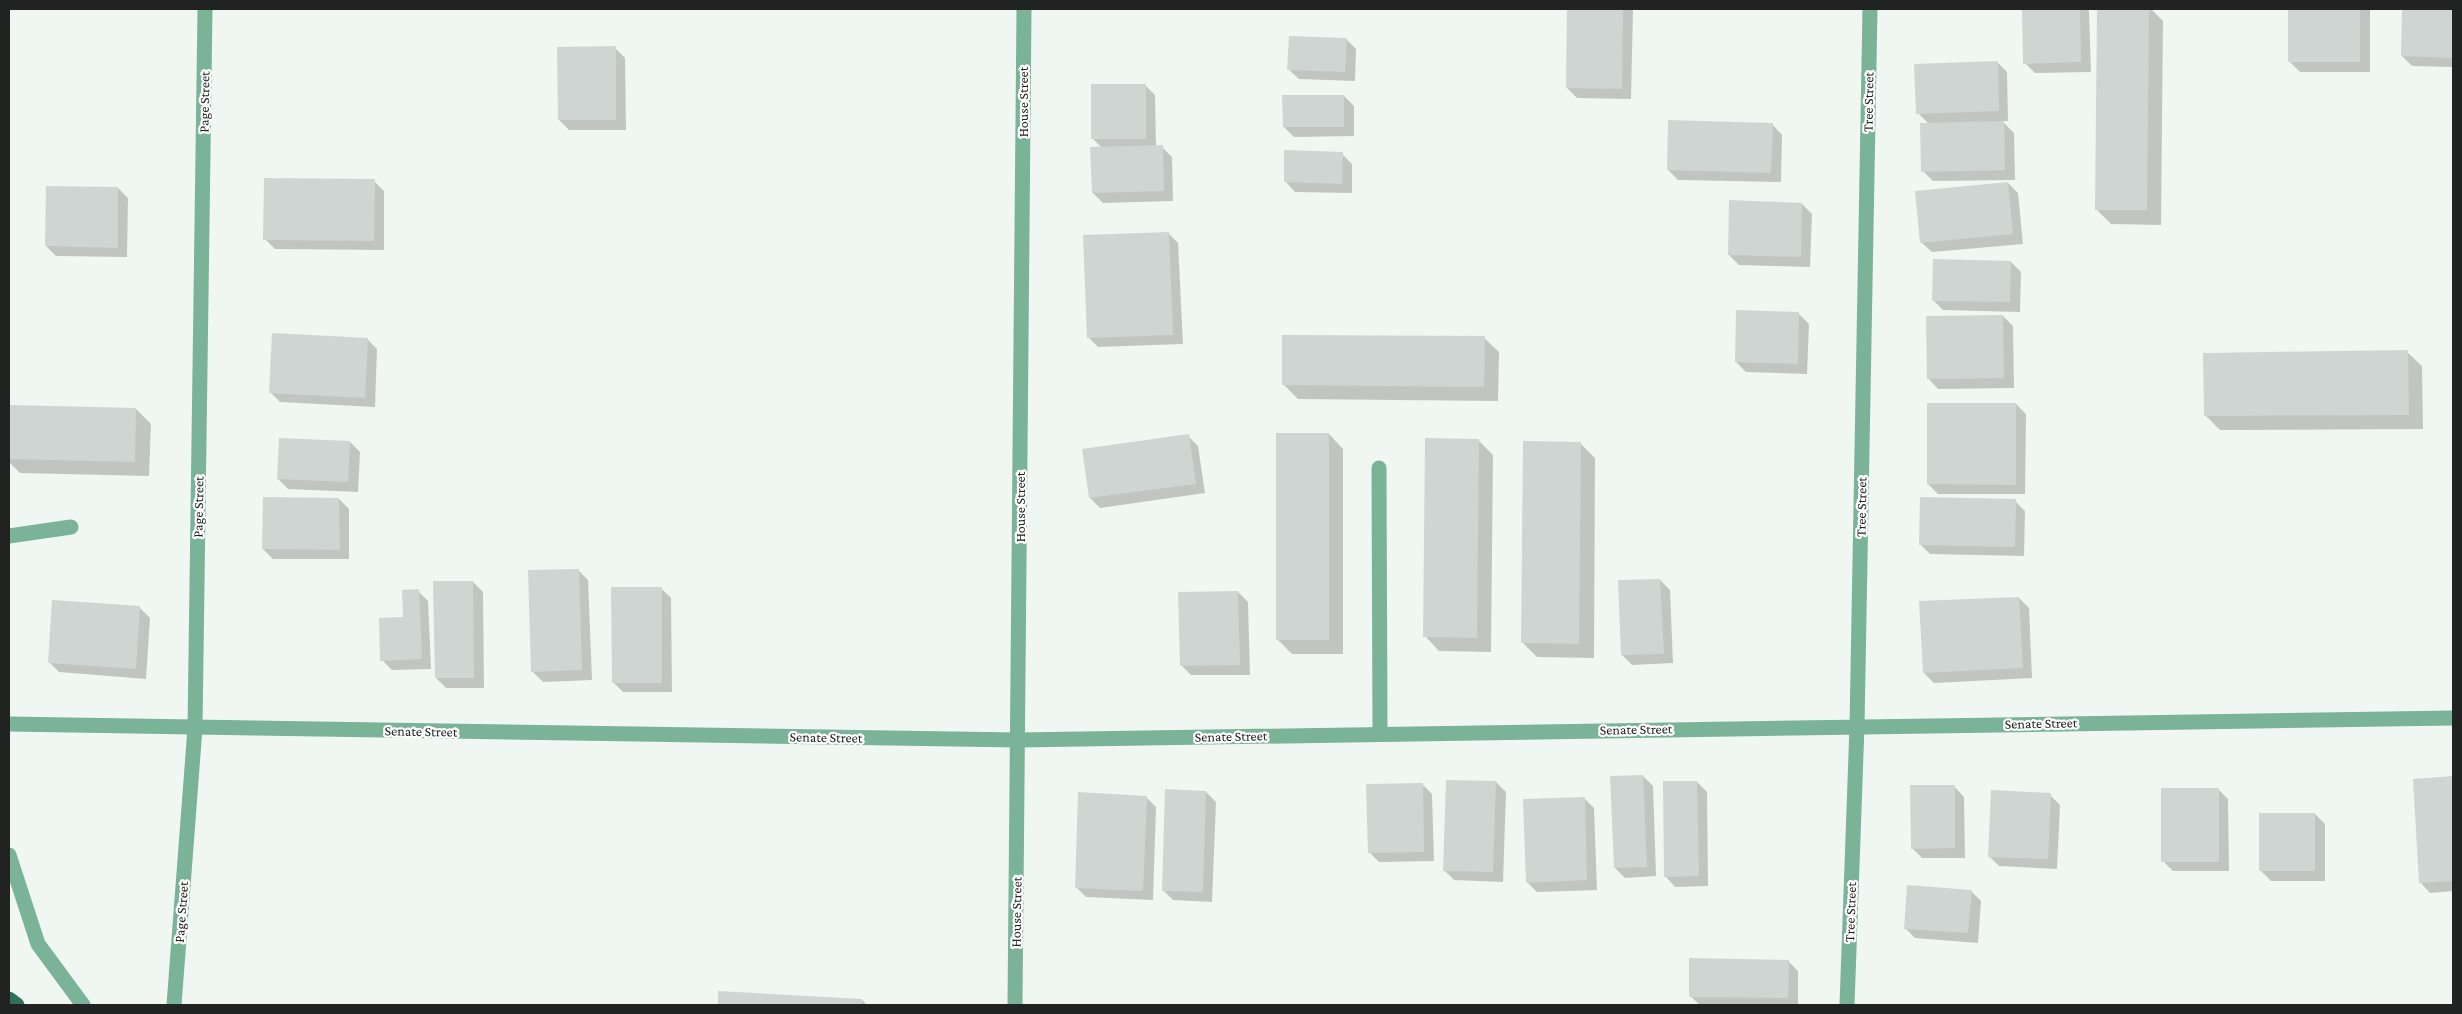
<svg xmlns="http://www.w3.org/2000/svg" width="2462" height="1014" font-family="'Crimson Pro',serif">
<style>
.shadow{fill:#0003}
.building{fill:#cfd5d2}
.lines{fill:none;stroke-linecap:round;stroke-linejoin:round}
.minor{stroke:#7ab398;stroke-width:15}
.major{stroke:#2f7155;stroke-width:15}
.labels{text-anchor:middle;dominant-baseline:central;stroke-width:4.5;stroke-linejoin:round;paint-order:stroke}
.street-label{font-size:14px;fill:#212322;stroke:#fff}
</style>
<rect width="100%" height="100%" fill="#f0f7f3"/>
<g class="shadow">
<path d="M1568,9H1633L1631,99L1577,98L1567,88Z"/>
<path d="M2023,9H2087L2089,11L2091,72L2035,73L2025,63Z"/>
<path d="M2098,9H2151L2163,21L2161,225L2111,224L2096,209Z"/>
<path d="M2289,9H2370V72H2300L2290,62Z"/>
<path d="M2403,9H2453V67L2412,66L2402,56Z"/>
<path d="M1346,39L1356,49L1355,81L1299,79L1288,69Z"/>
<path d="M615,48L625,58L626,130H569L559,120Z"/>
<path d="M1997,62L2007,72L2008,121H2002L2014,133L2015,180L1933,181L1923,171L1929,124L1918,113Z"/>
<path d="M1145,85L1155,95L1156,147H1162L1172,157L1173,201L1103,203L1093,193L1102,148L1092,138Z"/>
<path d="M1344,96L1354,106V136L1294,137L1284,127Z"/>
<path d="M1772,124L1782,135L1781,182L1678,180L1668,170Z"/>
<path d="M1342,154L1352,164V193L1295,192L1285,181Z"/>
<path d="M374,181L384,191V250L275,249L265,239Z"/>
<path d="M2008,183L2018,193L2023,244L1932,252L1921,242Z"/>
<path d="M118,188L128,198L127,257L56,256L46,246Z"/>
<path d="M1802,204L1812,214L1810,267L1739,265L1729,255Z"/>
<path d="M1168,233L1178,243L1183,344L1098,347L1088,337Z"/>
<path d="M2011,262L2021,272L2020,312L1943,310L1933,300Z"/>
<path d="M1799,314L1809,324L1807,374L1746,372L1736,362Z"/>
<path d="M2003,316L2013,326L2014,388L1938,389L1928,378Z"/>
<path d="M1484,338L1499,352L1498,401L1298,399L1283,384Z"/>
<path d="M367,339L377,349L375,407L280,402L270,392Z"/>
<path d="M2407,352L2422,366L2423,429L2220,430L2206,416Z"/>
<path d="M2016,404L2026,414L2025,494H1938L1928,484Z"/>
<path d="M9,406L136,409L151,424L149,476L20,473L9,462Z"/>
<path d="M1329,434L1343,449V654H1292L1277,639Z"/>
<path d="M1188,436L1198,446L1205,493L1100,508L1090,498Z"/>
<path d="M1478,440L1493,455L1491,652L1439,651L1425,636Z"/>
<path d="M350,442L360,452L358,492L288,489L278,479Z"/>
<path d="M1580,443L1595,458L1594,658L1537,657L1523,643Z"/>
<path d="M339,499L349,509V559H273L263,549Z"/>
<path d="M2015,501L2025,511L2024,556L1930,554L1920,544Z"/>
<path d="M578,570L588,580L592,680L543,682L533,672Z"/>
<path d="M1660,580L1670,590L1673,663L1632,665L1622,655Z"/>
<path d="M473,582L483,592L484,688H446L436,678Z"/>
<path d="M661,588L671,598L672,692H623L613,682Z"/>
<path d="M418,591L428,601L431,669L392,670L382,660Z"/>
<path d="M1238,592L1248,602L1250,675H1191L1181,665Z"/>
<path d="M2019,598L2029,608L2032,678L1934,683L1924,673Z"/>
<path d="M140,608L150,618L146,679L59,672L49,662Z"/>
<path d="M1643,776L1653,786L1656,876L1625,878L1615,868Z"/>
<path d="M2453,778V891L2430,893L2420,882L2415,780Z"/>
<path d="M1496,782L1506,792L1503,882L1454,880L1444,870Z"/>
<path d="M1697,782L1707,792L1708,886L1675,887L1665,876Z"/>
<path d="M1422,784L1432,794L1434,861L1379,862L1369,852Z"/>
<path d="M1954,786L1964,797L1965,858H1922L1912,848Z"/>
<path d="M2218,789L2228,799L2229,871H2173L2163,861Z"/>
<path d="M1206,792L1216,802L1212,902L1173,900L1163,890Z"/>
<path d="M2050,795L2060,805L2057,869L1999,866L1989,856Z"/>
<path d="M1146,797L1156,807L1153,900L1086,897L1076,887Z"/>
<path d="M1584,798L1594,808L1597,890L1537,892L1527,882Z"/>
<path d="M2315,814L2325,824V881H2271L2261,871Z"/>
<path d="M1971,891L1981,901L1978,943L1915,938L1905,928Z"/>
<path d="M1788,961L1798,971V1005H1700L1690,996Z"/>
<path d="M720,992L862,1000L867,1005H719Z"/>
</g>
<g class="building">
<path d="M1567,9H1623L1622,89L1566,88Z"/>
<path d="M2022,9H2080L2081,62L2023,64Z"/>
<path d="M2097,9H2149L2147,210H2095Z"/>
<rect x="2288" y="9" width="72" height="53"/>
<path d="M2402,9H2453V58L2401,56Z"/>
<path d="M1289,36L1347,38L1345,72L1287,70Z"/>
<path d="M616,46V120H558L557,47Z"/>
<path d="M1998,61L1999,111L1916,114L1914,64Z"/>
<rect x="1091" y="84" width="55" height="55"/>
<path d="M1282,95H1344V127H1283Z"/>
<path d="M1668,120L1773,123L1771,173L1667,170Z"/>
<path d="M2004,121L2005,170L1921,172L1920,123Z"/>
<path d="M1163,145L1164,191L1092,193L1090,147Z"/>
<path d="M1284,150L1343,152L1342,184L1284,182Z"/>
<path d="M264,178L375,179L374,241L263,240Z"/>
<path d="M2008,182L2013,234L1920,243L1915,191Z"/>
<path d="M46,186L118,187V248L45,246Z"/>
<path d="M1729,200L1802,203L1801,257L1728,255Z"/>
<path d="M1169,232L1173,335L1087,338L1083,235Z"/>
<path d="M1933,259L2011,261L2010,302L1932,301Z"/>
<path d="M1736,310L1799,312L1798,364L1735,362Z"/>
<path d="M2003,315L2004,378L1927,379L1926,316Z"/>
<path d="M272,333L368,338L365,398L269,393Z"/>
<path d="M1282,335L1485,336L1484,387L1282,385Z"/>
<path d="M2408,350L2409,415L2204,416L2203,353Z"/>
<path d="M1927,403H2016V485L1927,484Z"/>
<path d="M9,405L136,408L135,462L9,459Z"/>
<rect x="1276" y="433" width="53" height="207"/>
<path d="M1189,434L1196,484L1089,498L1082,449Z"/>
<path d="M279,438L350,441L348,482L277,479Z"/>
<path d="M1425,438L1479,439L1477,638L1423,637Z"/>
<path d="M1523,441L1581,442L1579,644L1521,643Z"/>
<path d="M263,497L339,498L340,550L262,549Z"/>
<path d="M1920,497L2016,499L2015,547L1919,545Z"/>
<path d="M579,569L582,670L531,672L528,570Z"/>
<path d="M1660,579L1664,654L1621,655L1618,580Z"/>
<path d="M433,581H473L474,678H435Z"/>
<path d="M611,587H662V683H612Z"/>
<path d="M419,589L422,659L380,661L379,618L403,617L402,590Z"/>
<path d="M1238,591L1240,665L1180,666L1178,592Z"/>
<path d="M2019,597L2023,668L1923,673L1919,601Z"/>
<path d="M52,600L140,606L136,669L48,663Z"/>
<path d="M1643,775L1647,867L1614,868L1610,776Z"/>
<path d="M2453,776V881L2419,883L2413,779Z"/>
<path d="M1446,780L1496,781L1493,872L1443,871Z"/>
<path d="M1663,781H1697L1699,876L1664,877Z"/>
<path d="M1423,783L1424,852L1368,853L1366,784Z"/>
<path d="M1910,785H1955V848L1911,849Z"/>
<rect x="2161" y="788" width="58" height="74"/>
<path d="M1165,789L1206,791L1203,892L1162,891Z"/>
<path d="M1991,790L2051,793L2048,859L1988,857Z"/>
<path d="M1078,792L1147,796L1143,891L1075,888Z"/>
<path d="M1585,797L1587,880L1526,883L1523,799Z"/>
<rect x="2259" y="813" width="56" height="58"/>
<path d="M1907,885L1972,890L1968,933L1904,929Z"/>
<path d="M1689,958L1789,960L1788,998L1689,997Z"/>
<path d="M718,991L862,999V1005H718Z"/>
</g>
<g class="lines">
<g class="minor">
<path d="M1379,468L1380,733"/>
<path d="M9,536L71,527"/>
<path d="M9,724L1018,740L2453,718"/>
<path d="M9,855L38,944L83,1005"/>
<path d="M174,1005L195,728L205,9"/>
<path d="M1015,1005L1024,9"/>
<path d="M1847,1005L1857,726L1870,9"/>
</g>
<path class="major" d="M9,999L17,1005"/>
</g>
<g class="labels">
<g class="street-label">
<text transform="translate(204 102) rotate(-89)">Page Street</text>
<text transform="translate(1023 102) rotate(-90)">House Street</text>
<text transform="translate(1868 102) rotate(-89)">Tree Street</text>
<text transform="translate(198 507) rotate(-89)">Page Street</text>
<text transform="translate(1020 507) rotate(-90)">House Street</text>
<text transform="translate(1861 507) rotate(-89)">Tree Street</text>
<text transform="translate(2041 723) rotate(-1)">Senate Street</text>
<text transform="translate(1636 729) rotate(-1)">Senate Street</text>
<text transform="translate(421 731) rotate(1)">Senate Street</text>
<text transform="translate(1231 736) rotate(-1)">Senate Street</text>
<text transform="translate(826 737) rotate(1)">Senate Street</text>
<text transform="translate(181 912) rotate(-86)">Page Street</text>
<text transform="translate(1016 912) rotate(-89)">House Street</text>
<text transform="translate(1850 912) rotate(-88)">Tree Street</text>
</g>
</g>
<rect width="2462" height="1014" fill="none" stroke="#212322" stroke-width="20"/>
</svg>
